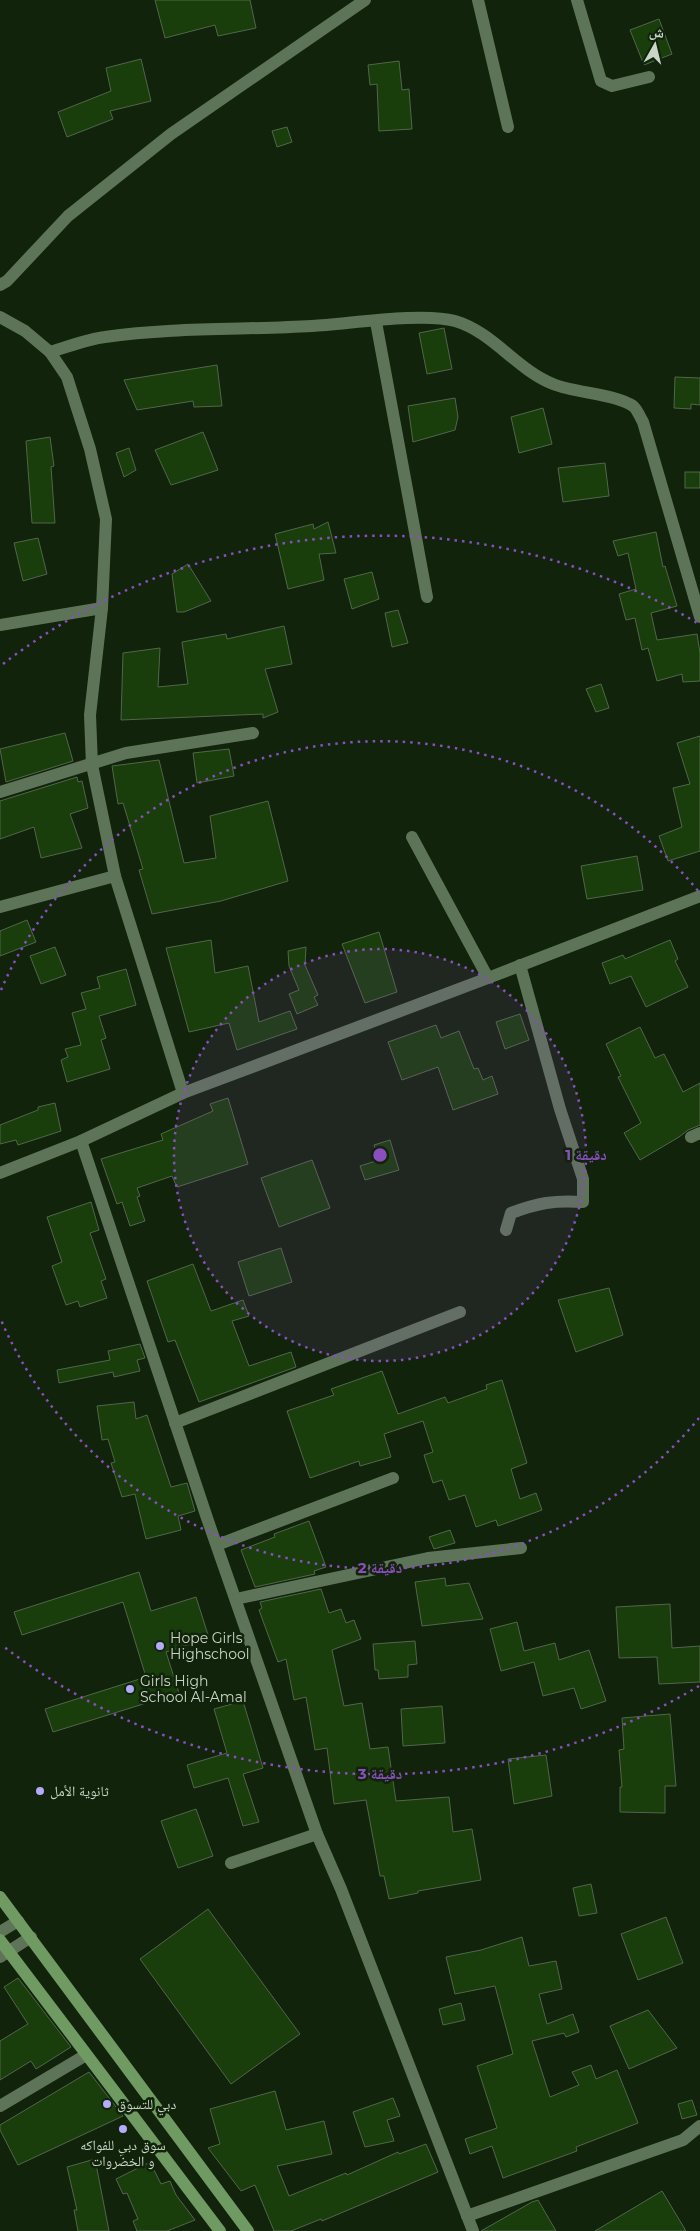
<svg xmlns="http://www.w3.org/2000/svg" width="700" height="2231" font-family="Montserrat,'Noto Naskh Arabic',sans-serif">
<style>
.building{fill:#193d0b;stroke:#51664b}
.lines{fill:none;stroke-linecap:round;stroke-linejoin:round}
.minor{stroke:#5e7458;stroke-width:12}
.primary{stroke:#6f9a62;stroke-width:12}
.ring{fill:none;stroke:#8b4ec0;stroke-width:2.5;stroke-dasharray:2.5 5}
.poi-dot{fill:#b4acf9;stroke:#11230b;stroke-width:2}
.labels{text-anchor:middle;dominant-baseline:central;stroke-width:5;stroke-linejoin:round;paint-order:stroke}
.poi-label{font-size:14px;fill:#c9d5c6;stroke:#11230b;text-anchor:start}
.centre{fill:#8b4ec0;stroke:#11230b;stroke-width:2.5}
.ring-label{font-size:15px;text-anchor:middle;font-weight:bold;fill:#8b4ec0;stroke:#11230b;stroke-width:5;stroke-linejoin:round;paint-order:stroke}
</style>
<rect width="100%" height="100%" fill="#11230b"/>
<g class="building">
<path d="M155,0H250L256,28L218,36L215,25L165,38Z"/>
<path d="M659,19L672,54L644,65L630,30Z"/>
<path d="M141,59L151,101L110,111L113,119L67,137L58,112L111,91L106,68Z"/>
<path d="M399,61L402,90L409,89L412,129L379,131L377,84L370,85L368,65Z"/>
<path d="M287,127L292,142L277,147L272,131Z"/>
<path d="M444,328L452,369L427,374L419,333Z"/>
<path d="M217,365L222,406L194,407L193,401L137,410L124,380Z"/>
<path d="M675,377L700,378V405L691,404V409L674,408Z"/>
<path d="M455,398L458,417L455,430L413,442L408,406Z"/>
<path d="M543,408L552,444L519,453L511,417Z"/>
<path d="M203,432L218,470L171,485L155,450Z"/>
<path d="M50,437L54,466L51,467L55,523H32L26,441Z"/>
<path d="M129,448L136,470L124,477L116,453Z"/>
<path d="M605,463L609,496L563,502L558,468Z"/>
<rect x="685" y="472" width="15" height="16"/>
<path d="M328,522L336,553L319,554L324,580L288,589L275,534L313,524L314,529Z"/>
<path d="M656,532L663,567L665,566L677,606L651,613L657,640L697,634L700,653V681L683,682L682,674L657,681L648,648L642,650L635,618L626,620L619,594L636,589L628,553L618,556L613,541Z"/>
<path d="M38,538L47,574L23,581L14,543Z"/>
<path d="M188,564L211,601L184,612H177L172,574Z"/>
<path d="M372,572L379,599L352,609L344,579Z"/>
<path d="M398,610L408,643L392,647L385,613Z"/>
<path d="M284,626L292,664L265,669L278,712L263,718V714L121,720L123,653L160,648L158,687L188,684L182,642L226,634L227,639Z"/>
<path d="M601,684L609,708L596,712L586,689Z"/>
<path d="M65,733L73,761L6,782L0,749Z"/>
<path d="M700,736V851L668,861L659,836L682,827L673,788L690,784L677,743Z"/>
<path d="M229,749L234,776L197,783L193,753Z"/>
<path d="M159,760L184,863L216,858L210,816L268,801L288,881L221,901L152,914L139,870L143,869L123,803L118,804L112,766Z"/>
<path d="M77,777L78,782L82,781L88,808L70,814L82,848L41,858L34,827L0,839V801Z"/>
<path d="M637,856L643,890L587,899L581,866Z"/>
<path d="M27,920L36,942L0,956V931Z"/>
<path d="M379,932L397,992L365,1003L342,944Z"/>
<path d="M211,940L215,973L248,966L259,1022L290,1011L297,1029L237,1050L229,1023L189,1032L166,948Z"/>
<path d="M670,940L678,959L675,961L688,987L646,1007L631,976L610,984L602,963L623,955L625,959Z"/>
<path d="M55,947L66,975L41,984L30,956Z"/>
<path d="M306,947L305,965L318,995L314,997L318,1005L297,1014L289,994L299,990L289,966L288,951Z"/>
<path d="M126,969L136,1005L99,1016L106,1038L101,1040L110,1069L67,1082L61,1060L68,1057L65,1049L81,1045L72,1013L86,1009L81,993L100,988L97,977Z"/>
<path d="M520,1014L529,1040L505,1049L496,1022Z"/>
<path d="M436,1025L441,1038L459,1031L474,1069L478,1068L483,1080L492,1076L498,1094L453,1110L438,1067L402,1080L388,1042Z"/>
<path d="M640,1027L655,1058L664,1054L683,1092L700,1083V1125L688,1130L679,1137L640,1160L624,1133L641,1123L618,1077L621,1076L606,1044Z"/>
<path d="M228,1098L248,1164L177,1187L172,1176L137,1188L140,1196L137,1197L145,1221L130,1226L122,1202L117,1204L101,1159L163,1140L161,1134L213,1111L210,1104Z"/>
<path d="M55,1103L61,1131L18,1145L16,1140L0,1144V1125L38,1110V1107Z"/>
<path d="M390,1140L399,1170L365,1180L360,1166L379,1160L374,1145Z"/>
<path d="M312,1160L330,1208L279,1227L261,1178Z"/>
<path d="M91,1202L99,1230L90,1233L106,1279L101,1281L107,1298L80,1307L78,1301L66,1305L52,1266L62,1262L47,1217Z"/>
<path d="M281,1248L292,1282L249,1296L238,1262Z"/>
<path d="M193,1264L211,1311L243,1300L249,1316L232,1321L249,1366L291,1352L296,1367L199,1402L175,1340L168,1342L147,1281Z"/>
<path d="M609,1288L623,1335L576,1352L558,1300Z"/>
<path d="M140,1344L145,1358L137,1360L140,1371L114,1377L113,1372L59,1383L57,1370L110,1360L108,1351Z"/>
<path d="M382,1371L398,1414L445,1397L448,1403L487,1389L486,1385L502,1380L527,1463L511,1469L520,1499L536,1493L542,1510L498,1526L496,1520L476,1527L465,1495L449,1500L442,1480L433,1483L424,1455L433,1452L423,1421L384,1434L391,1457L360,1466L359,1461L310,1478L287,1411L334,1395L331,1389Z"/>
<path d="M134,1402L136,1419L147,1415L171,1487L187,1483L195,1511L178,1516L181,1530L146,1539L135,1494L122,1497L111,1463L115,1462L108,1439L102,1440L97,1406Z"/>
<path d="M309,1521L326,1567L314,1571L315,1574L255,1587L241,1550L275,1537L274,1534Z"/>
<path d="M450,1530L455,1543L434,1549L429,1537Z"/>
<path d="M139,1572L151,1611L196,1597L209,1638L166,1652L179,1693L53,1732L45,1709L146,1677L123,1602L22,1635L14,1612Z"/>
<path d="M445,1578L446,1586L469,1583L483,1619L422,1626L415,1582Z"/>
<path d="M321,1589L329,1613L341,1609L346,1623L354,1620L361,1639L332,1650L344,1706L362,1703L370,1749L388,1747L396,1801L449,1797L453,1832L472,1829L481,1880L418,1891V1893L389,1899L384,1876H380L366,1800L334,1804L327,1748L315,1750L306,1697L294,1700L286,1659L278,1662L259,1610L262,1608L260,1602Z"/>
<path d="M670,1604L672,1648L700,1646V1682L659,1684L657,1657L619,1658L616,1607Z"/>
<path d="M517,1622L524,1651L555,1643L559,1660L589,1650L606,1701L581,1709L574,1688L543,1696L534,1662L501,1671L490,1629Z"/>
<path d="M415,1641L417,1664L408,1665V1677L379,1679L378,1670H375L373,1644Z"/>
<path d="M243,1701L263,1768L243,1774L259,1822L243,1826L228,1778L194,1788L187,1765L227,1753L214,1709Z"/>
<path d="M442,1706L445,1743L403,1746L401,1709Z"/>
<path d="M670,1714L676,1786H665V1813L620,1812V1787H622L619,1750L624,1749L622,1718Z"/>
<path d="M546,1755L552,1796L514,1804L508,1759Z"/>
<path d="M196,1809L213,1856L178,1868L161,1821Z"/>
<path d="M591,1884L597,1913L579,1916L573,1888Z"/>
<path d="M208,1909L300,2034L231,2084L140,1959Z"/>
<path d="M666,1917L683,1963L638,1980L621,1934Z"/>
<path d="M522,1937L529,1966L556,1961L562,1989L539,1994L547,2024L573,2014L579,2032L566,2037L564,2033L532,2041L550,2097L579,2085L572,2072L591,2065L596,2079L617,2070L638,2123L576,2147L577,2151L503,2178L492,2146L470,2154L465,2139L497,2128L477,2066L513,2054L495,1986L455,1994L446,1957L481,1950Z"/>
<path d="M18,1978L71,2047L36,2069L31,2061L0,2080V2041L28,2024L4,1987Z"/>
<path d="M461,2003L465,2020L443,2025L439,2009Z"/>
<path d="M648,2010L677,2048L629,2069L610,2026Z"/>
<path d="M89,2072L123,2116L18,2165L0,2130V2125Z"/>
<path d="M275,2091L286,2130L324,2121L332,2154L277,2166L289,2196L346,2173L347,2175L398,2152L399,2154L426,2144L438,2172L322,2221L321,2219L291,2231H274L255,2185L241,2191L208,2148L220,2144L210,2109Z"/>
<path d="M393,2098L400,2116L387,2120L394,2141L365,2147L353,2112Z"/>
<path d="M692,2100L697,2115L682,2119L678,2104Z"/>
<path d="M95,2159L109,2231H78L74,2210H77L67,2167Z"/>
<path d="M150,2162L161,2184L170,2181L176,2195L195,2220L167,2231H137L133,2221L138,2219L127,2193L123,2194L116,2179Z"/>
<path d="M662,2191L686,2231H595Z"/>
<path d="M538,2200L556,2231H481L532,2202Z"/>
</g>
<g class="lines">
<g class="minor">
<path d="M478,0L508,127"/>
<path d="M577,0L601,81L612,86L649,77"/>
<path d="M0,285L7,281L68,216L171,134L365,0"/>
<path d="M0,317L25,331L50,352L67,377L90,449L106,519L102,608L90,715L92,765L115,876L183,1093"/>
<path d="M376,322L427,597"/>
<path d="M50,352C68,347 87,339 105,337C173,327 244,330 312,326C349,324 422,312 455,321C493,332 517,370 553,384C575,393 616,394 633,406C637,409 640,417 643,422L700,617"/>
<path d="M0,625L102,608"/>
<path d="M0,792L126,753L253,733"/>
<path d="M412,837L488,978"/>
<path d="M0,907L115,876"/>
<path d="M691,1137L700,1133"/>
<path d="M81,1141L207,1518L317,1834L341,1889L473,2231"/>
<path d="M0,1173L81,1141L183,1093L488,978L700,896"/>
<path d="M506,1230L511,1213C538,1203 554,1200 583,1202V1179L560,1109L520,965"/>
<path d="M175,1423L460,1312"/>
<path d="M217,1545L393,1478"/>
<path d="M236,1599L428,1558L521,1548"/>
<path d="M231,1863L317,1834"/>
<path d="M0,1932L18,1921"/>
<path d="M0,1957L31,1937"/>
<path d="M0,2106L86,2055"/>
<path d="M467,2216L683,2140L700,2126"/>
</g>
<g class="primary">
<path d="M0,1897L248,2231"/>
<path d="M0,1940L220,2231"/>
</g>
</g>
<circle cx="380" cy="1155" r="206" fill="#8b4ec0" fill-opacity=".12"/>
<g class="ring">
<circle cx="380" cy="1155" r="206"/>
<path d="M699 1418A413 413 0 0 1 1 1320M1 990A413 413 0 0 1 699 892"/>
<path d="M699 1686A619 619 0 0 1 3 1646M3 664A619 619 0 0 1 699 624"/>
</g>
<g class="poi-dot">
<circle cx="160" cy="1646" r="5"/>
<circle cx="130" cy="1689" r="5"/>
<circle cx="40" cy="1791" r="5"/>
<circle cx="107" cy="2104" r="5"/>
<circle cx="123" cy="2129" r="5"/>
</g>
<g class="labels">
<g class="poi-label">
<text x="170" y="1638">Hope Girls<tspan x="170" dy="16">Highschool</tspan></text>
<text x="140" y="1681">Girls High<tspan x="140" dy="16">School Al-Amal</tspan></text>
<text x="50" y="1791">ثانوية الأمل</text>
<text x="117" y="2104">دبي للتسوق</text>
<text x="123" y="2145" text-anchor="middle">سوق دبي للفواكه<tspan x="123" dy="16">و الخضروات</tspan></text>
</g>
</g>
<circle cx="380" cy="1155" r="8" class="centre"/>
<g class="ring-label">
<text x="586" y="1160">1 دقيقة</text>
<text x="380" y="1573">2 دقيقة</text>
<text x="380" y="1779">3 دقيقة</text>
</g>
<g transform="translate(655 45) rotate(8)" stroke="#11230b" stroke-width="4" paint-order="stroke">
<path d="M0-4L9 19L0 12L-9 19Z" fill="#c9d5c6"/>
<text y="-8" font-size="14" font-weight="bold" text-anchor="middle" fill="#c9d5c6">ش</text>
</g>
</svg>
